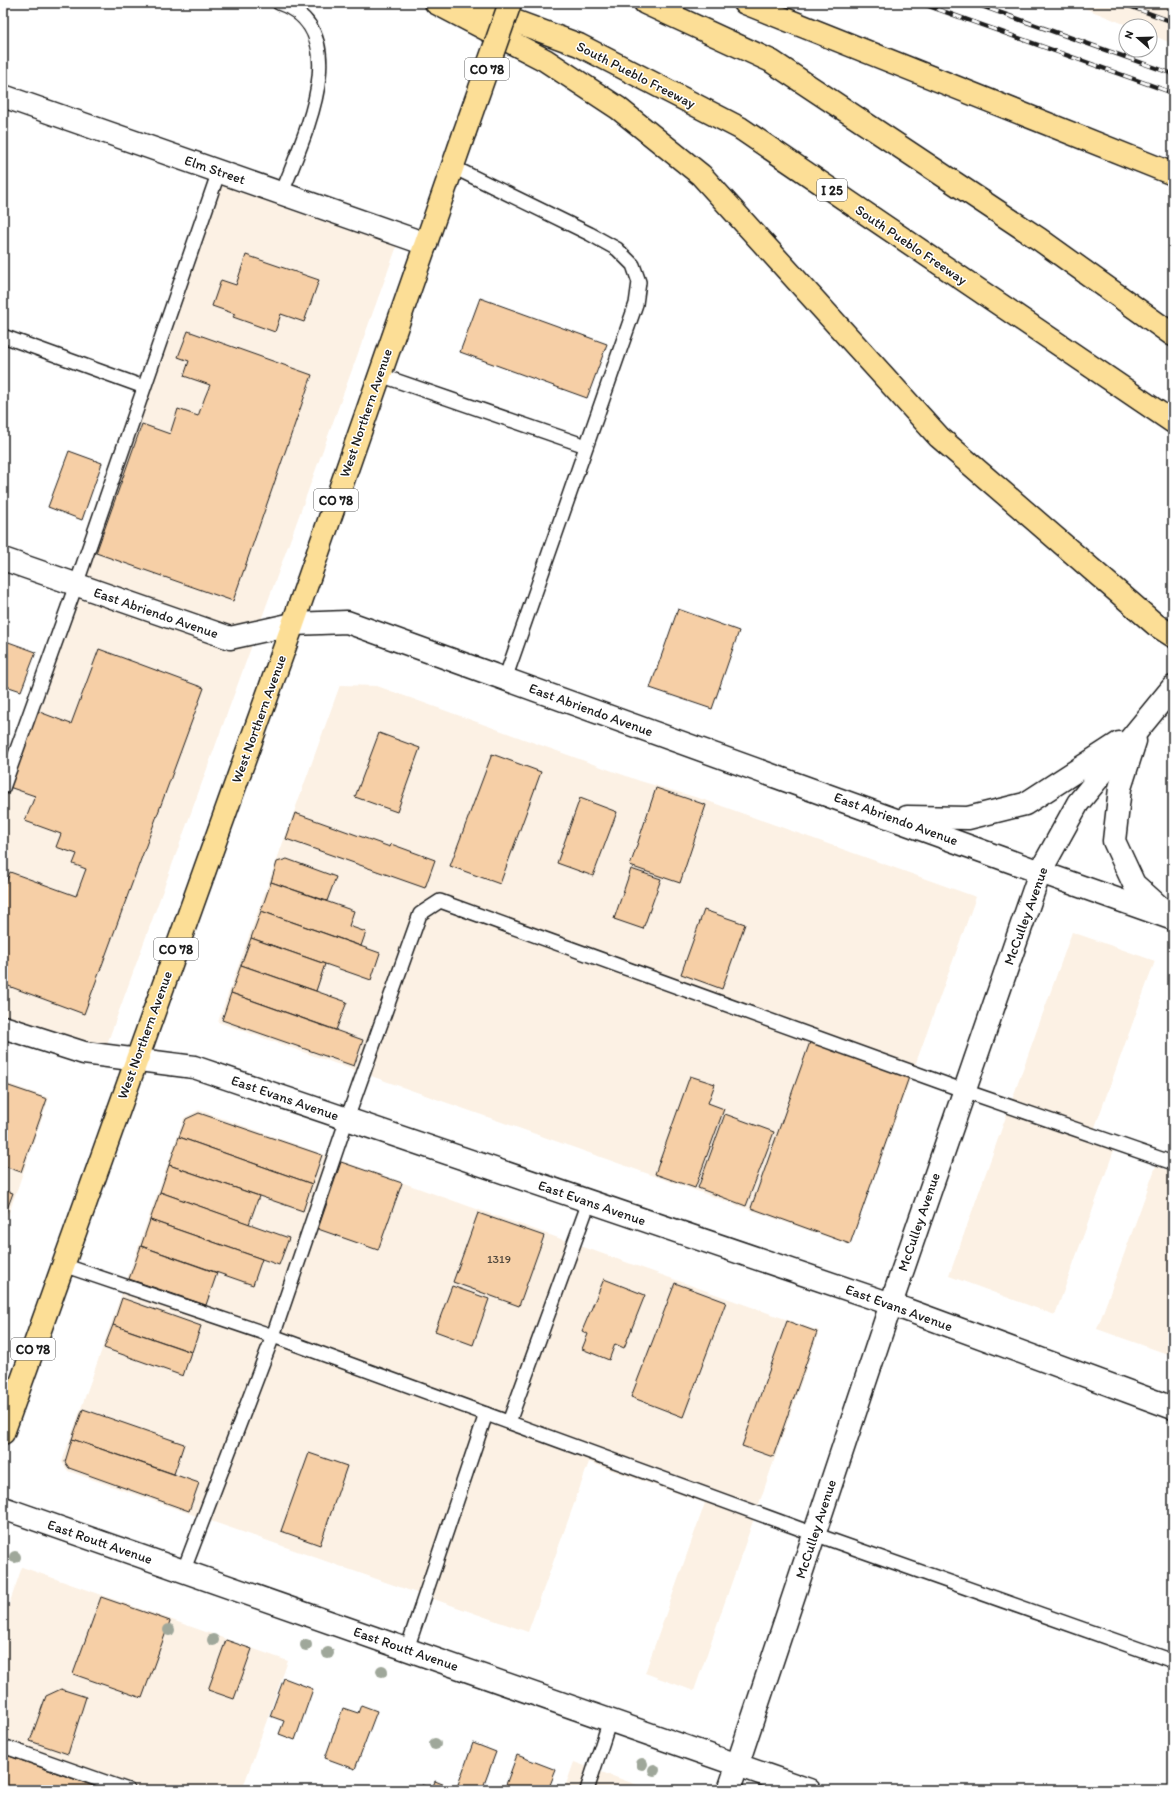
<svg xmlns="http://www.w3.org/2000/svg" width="1176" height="1793" font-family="Itim,sans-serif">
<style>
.built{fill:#fcf1e4}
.building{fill:#f6cfa6;stroke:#1c1c1c}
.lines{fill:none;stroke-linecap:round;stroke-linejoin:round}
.service-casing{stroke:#1c1c1c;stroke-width:16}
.minor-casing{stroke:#1c1c1c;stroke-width:25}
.tertiary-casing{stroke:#1c1c1c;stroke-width:25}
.secondary-casing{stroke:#1c1c1c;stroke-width:25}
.primary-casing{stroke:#1c1c1c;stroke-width:25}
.motorway-casing{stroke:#1c1c1c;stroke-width:25}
.service{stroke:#fff;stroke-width:13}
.minor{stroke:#fff;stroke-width:22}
.tertiary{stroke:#fff;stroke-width:22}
.secondary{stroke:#fff;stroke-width:22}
.primary{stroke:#fcde96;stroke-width:22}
.motorway{stroke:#fcde96;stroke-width:22}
.rail-casing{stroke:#1c1c1c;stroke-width:4.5}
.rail{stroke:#fff;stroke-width:3;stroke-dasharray:9;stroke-linecap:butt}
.primary-bridge-casing{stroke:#1c1c1c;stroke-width:25;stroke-linecap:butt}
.primary-bridge{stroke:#fcde96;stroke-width:22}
.tree{fill:#9fa79a}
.labels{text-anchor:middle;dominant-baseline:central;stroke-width:3;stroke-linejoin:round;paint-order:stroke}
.number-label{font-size:12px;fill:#52493e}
.shield{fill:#fff;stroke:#606060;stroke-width:1}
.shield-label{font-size:13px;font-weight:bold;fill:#1c1c1c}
.street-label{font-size:14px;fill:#1c1c1c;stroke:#fff}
</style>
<rect width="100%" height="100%" fill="#fff"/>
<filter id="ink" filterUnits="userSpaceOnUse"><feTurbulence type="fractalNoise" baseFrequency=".025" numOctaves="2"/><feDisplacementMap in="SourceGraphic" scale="8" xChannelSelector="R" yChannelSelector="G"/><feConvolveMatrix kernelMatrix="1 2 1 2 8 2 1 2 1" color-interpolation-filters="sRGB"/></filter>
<g filter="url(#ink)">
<g class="built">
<path d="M1072,3H1173V44L1150,34V26H1129Z"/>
<path d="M219,171L401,235L103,1055L3,1027V788Z"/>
<path d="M340,685L377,686L640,781L705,800L976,897L850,1245L218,1022Z"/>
<path d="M1072,932L1155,961L1090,1141L1114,1150L1055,1315L949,1276Z"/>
<path d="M3,1082L49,1098L3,1230Z"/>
<path d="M199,1110L819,1331L694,1691L645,1673L705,1503L589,1462L528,1632L68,1471L62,1462L184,1118Z"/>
<path d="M1156,1166L1173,1172V1356L1097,1329Z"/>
<path d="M22,1567L288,1661L242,1790H3V1622Z"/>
<path d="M574,1762L651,1790H564Z"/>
</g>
<g class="building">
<path d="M246,255L319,280L304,322L281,314L275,332L233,317L235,314L212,306L221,280L236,285Z"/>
<path d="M480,298L607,344L587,398L460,352Z"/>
<path d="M188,331L312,375L233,601L96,553L142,424L170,434L178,409L198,416L205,397L210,385L184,376L189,361L178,357Z"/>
<path d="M69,451L102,463L82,520L48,507Z"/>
<path d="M678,609L739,631L712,709L650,688Z"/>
<path d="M3,640L36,652L21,691L3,685Z"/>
<path d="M99,649L204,688L84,1014L3,984V890L10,872L76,896L86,869L73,864L77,854L56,847L61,834L25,821L35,796L9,787L37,711L71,724Z"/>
<path d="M379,733L420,748L397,812L355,797Z"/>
<path d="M492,754L541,772L500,884L450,866Z"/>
<path d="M656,788L706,805L680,883L630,866Z"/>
<path d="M580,798L617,812L593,876L557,863Z"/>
<path d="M295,813L390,847L391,844L435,860L425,888L286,839Z"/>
<path d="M287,859L336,877L327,901L271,882L277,862Z"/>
<path d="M631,869L661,879L643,929L614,919Z"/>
<path d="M271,882L354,911L349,926L366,932L361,946L261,911Z"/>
<path d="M704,910L745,924L722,989L681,974Z"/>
<path d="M261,911L380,953L371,980L251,938Z"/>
<path d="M251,938L325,964L316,991L241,965Z"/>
<path d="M241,965L347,1002L336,1030L231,993Z"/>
<path d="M231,993L363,1040L354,1066L222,1020Z"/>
<path d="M810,1042L909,1077L850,1244L751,1208Z"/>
<path d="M690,1076L715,1084L708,1103L724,1109L695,1188L655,1174Z"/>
<path d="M3,1084L47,1099L21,1172L4,1166L3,1169Z"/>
<path d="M199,1113L322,1155L312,1184L179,1137L186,1119Z"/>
<path d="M725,1114L774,1132L746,1206L698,1188Z"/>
<path d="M179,1137L312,1184L303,1211L169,1165Z"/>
<path d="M341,1162L402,1183L378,1250L318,1229Z"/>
<path d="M169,1165L259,1196L249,1224L160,1192Z"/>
<path d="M3,1190L13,1193L3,1220Z"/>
<path d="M160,1192L289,1238L279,1265L150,1220Z"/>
<path d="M478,1213L544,1236L519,1306L453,1282Z"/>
<path d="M150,1220L262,1259L253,1285L141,1246Z"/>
<path d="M141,1246L217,1273L206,1305L129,1279Z"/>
<path d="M604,1279L645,1295L624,1348L615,1344L609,1360L582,1349L588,1334L582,1331Z"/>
<path d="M675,1283L726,1302L683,1417L631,1397Z"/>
<path d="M452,1286L489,1299L473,1345L435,1331Z"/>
<path d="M122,1298L201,1326L192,1352L113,1325Z"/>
<path d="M787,1321L817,1332L773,1457L742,1446Z"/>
<path d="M113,1325L191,1352L183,1376L104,1348Z"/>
<path d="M83,1409L184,1444L174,1474L72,1439Z"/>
<path d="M72,1439L199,1483L189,1511L69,1468L65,1462Z"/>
<path d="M309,1453L347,1466L320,1545L281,1531Z"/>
<path d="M101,1597L170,1621L142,1698L73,1674Z"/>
<path d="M226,1640L252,1649L234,1699L208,1690Z"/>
<path d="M284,1678L313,1689L295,1740L279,1734L284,1721L270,1716Z"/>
<path d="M61,1689L86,1697L68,1754L30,1741L46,1696Z"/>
<path d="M361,1705L377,1711L355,1769L325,1758L343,1708L358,1713Z"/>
<path d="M473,1743L496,1752L482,1790H456Z"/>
<path d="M3,1754L105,1790H3Z"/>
<path d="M517,1755L556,1770L548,1790H504Z"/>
<path d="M435,1781L450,1787L449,1790H420L422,1785L432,1789Z"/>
</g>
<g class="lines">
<g class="service-casing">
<g id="service">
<path d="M279,3C358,31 301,142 282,193"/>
<path d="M453,167L590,234L617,249L633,265L639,282L636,304L505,679"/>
<path d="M3,336L144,387"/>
<path d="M380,375L586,446"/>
<path d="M3,788L76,585L219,171"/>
<path d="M63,1265L273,1336L814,1534L1173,1661"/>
<path d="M509,1422L589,1202"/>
<path d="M183,1572L273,1336L347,1119L420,914L440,901L965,1091L1173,1163"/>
<path d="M407,1649L486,1414"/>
<path d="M3,1746L128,1790"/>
<path d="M587,1790L610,1720"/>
</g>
</g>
<g class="minor-casing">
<g id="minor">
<path d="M3,96L426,244"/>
<path d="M3,559L230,638L293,624"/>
<path d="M1040,872L1173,919"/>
<path d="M3,1508L809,1790"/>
<path d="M729,1790L891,1304"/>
</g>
</g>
<g class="tertiary-casing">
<g id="tertiary">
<path d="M3,1027L84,1053L194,1067L891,1304L1173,1408"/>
<path d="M891,1304L1040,872"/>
</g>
</g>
<g class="secondary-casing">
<g id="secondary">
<path d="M293,624L347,622L1040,872L1078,803L1173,687"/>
<path d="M1135,741L1120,788L1114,841L1134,884L1173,919"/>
<path d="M907,817L968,818L1025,804L1119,743"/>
</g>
</g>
<g class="primary-casing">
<path id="primary" d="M3,1433L293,624L464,134"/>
</g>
<g class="motorway-casing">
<g id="motorway">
<path d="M436,3L545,60L618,108L701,175L939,437L1156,625L1173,636"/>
<path d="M466,3L579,45L740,128L1173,422"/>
<path d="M645,3L771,61L1039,239L1173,335"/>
<path d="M745,3L1173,174"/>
</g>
</g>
<use href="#service" class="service"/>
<use href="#minor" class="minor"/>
<use href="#tertiary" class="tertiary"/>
<use href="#secondary" class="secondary"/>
<use href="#primary" class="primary"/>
<use href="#motorway" class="motorway"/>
<g class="rail-casing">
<g id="rail">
<path d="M920,3L1173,93"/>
<path d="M973,3L1173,74"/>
<path d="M1121,3L1173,22"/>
</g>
</g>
<use href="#rail" class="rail"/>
<g class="primary-bridge-casing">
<path id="primary-bridge" d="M464,134L510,3"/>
</g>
<use href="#primary-bridge" class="primary-bridge"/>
</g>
<g class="tree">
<circle cx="15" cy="1557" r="6"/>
<circle cx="169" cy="1630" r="6"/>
<circle cx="213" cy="1640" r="6"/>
<circle cx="306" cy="1645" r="6"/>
<circle cx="328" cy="1653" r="6"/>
<circle cx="382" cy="1671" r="6"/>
<circle cx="435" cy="1744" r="6"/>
<circle cx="642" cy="1764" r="6"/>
<circle cx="654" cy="1770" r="6"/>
</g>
</g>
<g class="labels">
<g class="number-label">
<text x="499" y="1259">1319</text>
</g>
<g class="shield">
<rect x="465" y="58" width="44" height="22" rx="3"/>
<rect x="817" y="179" width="30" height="22" rx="3"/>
<rect x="314" y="489" width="44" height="22" rx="3"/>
<rect x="154" y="938" width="44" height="22" rx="3"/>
<rect x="11" y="1338" width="44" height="22" rx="3"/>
</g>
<g class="shield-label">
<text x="487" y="69">CO 78</text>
<text x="832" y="190">I 25</text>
<text x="336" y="500">CO 78</text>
<text x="176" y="949">CO 78</text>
<text x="33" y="1349">CO 78</text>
</g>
<g class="street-label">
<text transform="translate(636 75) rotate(27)">South Pueblo Freeway</text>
<text transform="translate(215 170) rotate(19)">Elm Street</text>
<text transform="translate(911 245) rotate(34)">South Pueblo Freeway</text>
<text transform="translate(366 413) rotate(-71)">West Northern Avenue</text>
<text transform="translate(156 613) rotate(19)">East Abriendo Avenue</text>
<text transform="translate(591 710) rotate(20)">East Abriendo Avenue</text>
<text transform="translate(259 719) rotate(-70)">West Northern Avenue</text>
<text transform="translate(896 819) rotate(20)">East Abriendo Avenue</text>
<text transform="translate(1026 916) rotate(-70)">McCulley Avenue</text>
<text transform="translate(145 1035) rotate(-70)">West Northern Avenue</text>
<text transform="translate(285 1098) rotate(19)">East Evans Avenue</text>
<text transform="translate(592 1203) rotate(19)">East Evans Avenue</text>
<text transform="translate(919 1222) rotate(-71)">McCulley Avenue</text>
<text transform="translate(899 1308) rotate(20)">East Evans Avenue</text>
<text transform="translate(816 1529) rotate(-72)">McCulley Avenue</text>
<text transform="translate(100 1542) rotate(19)">East Routt Avenue</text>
<text transform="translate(406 1649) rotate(19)">East Routt Avenue</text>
</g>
</g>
<rect width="1176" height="1793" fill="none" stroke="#fff" stroke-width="16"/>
<rect x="8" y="8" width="1160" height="1777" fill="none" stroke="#1c1c1c" stroke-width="1.5" filter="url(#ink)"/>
<g transform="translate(1138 38) rotate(290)"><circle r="19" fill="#ffffff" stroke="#a4a4a4"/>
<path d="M0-3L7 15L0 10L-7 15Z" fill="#1c1c1c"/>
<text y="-6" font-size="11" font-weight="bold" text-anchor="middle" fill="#1c1c1c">N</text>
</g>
</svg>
